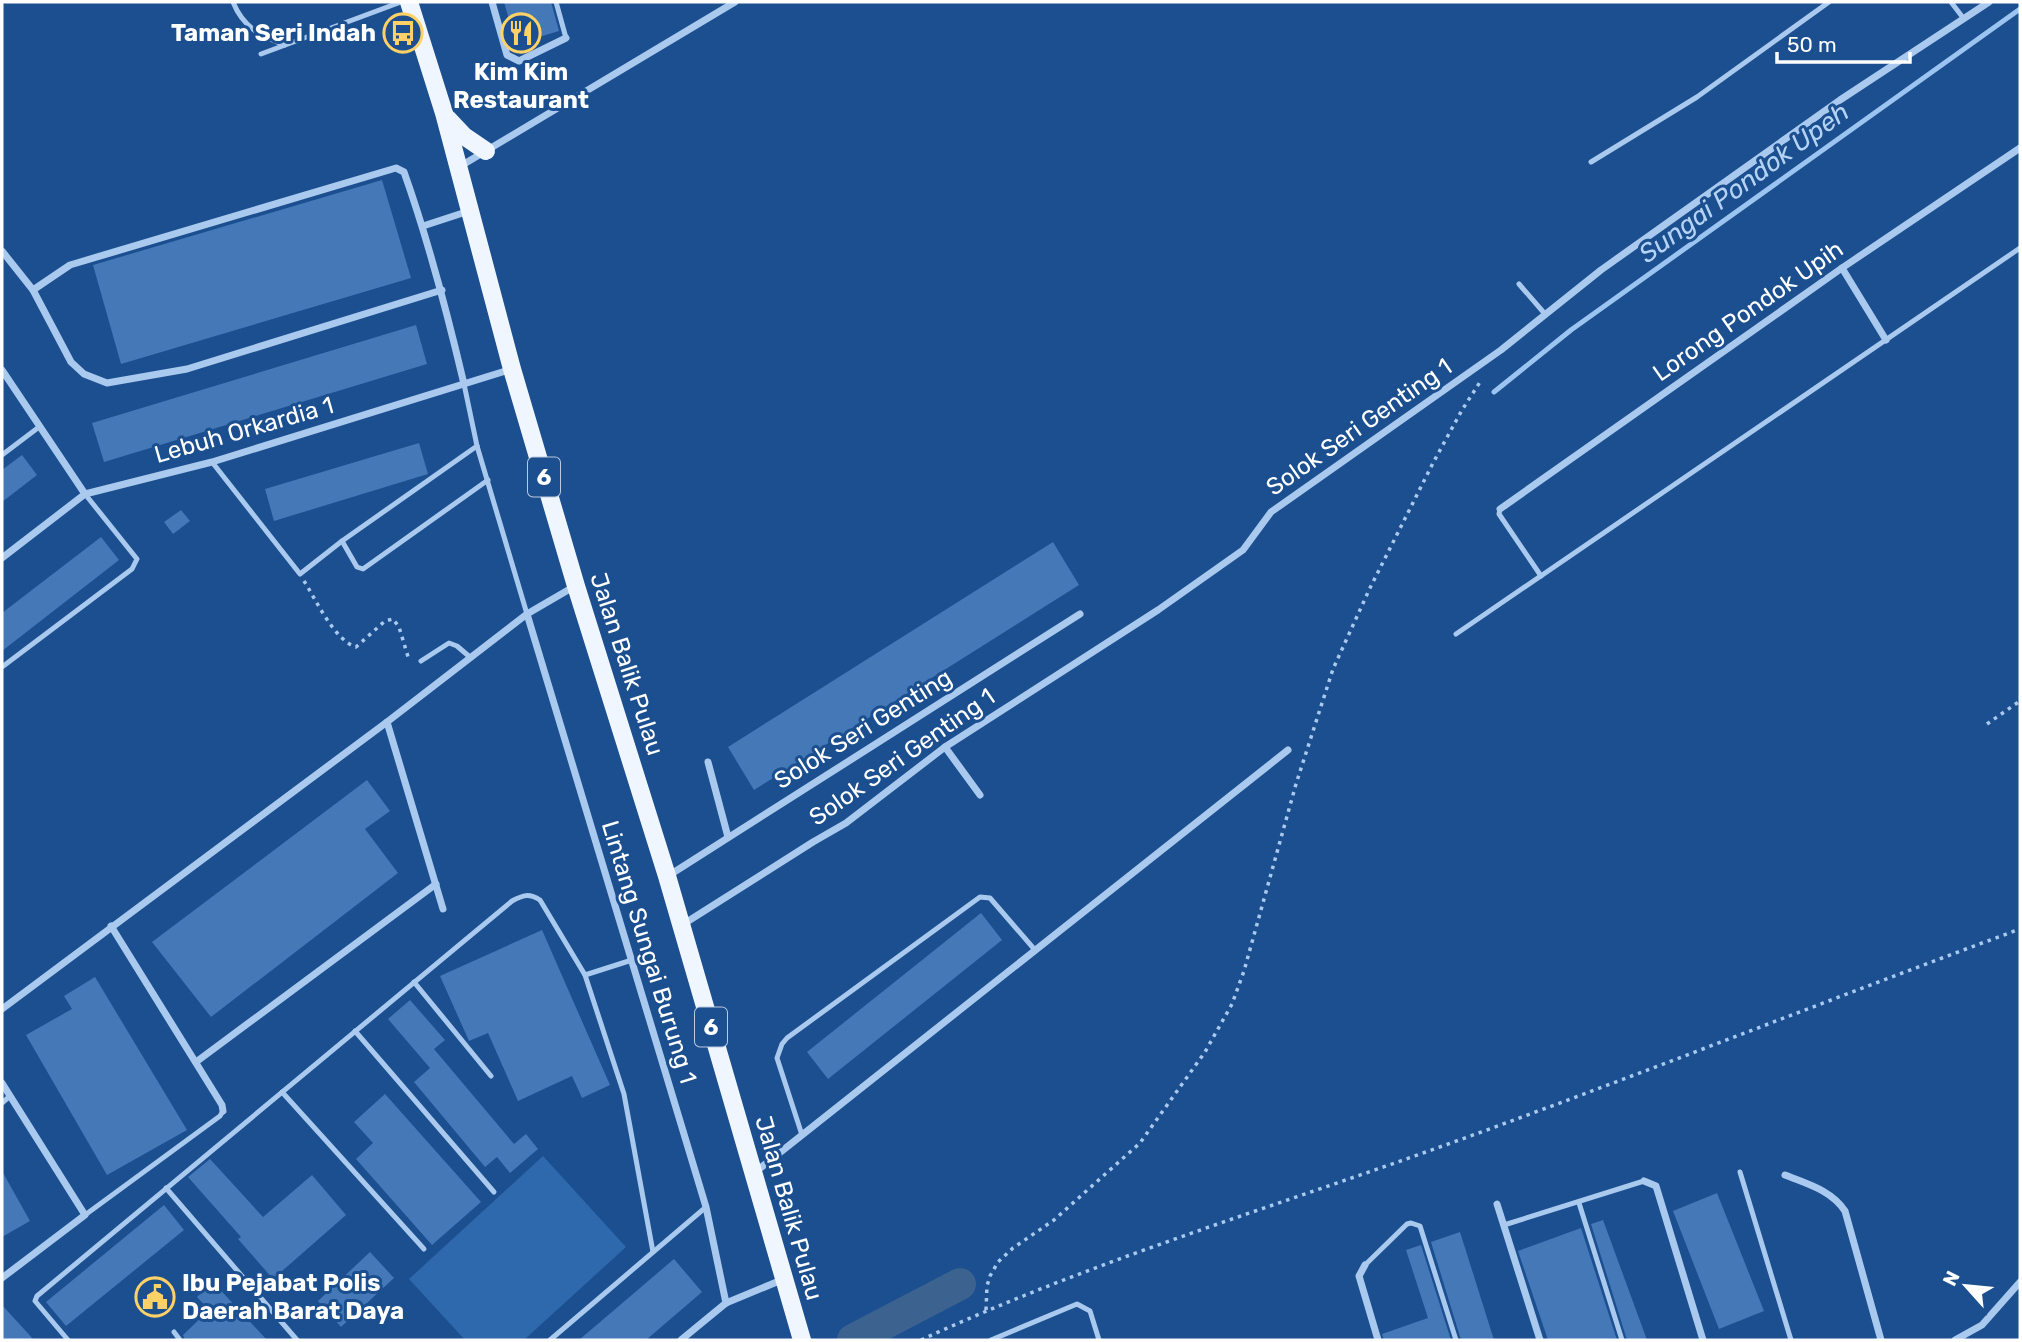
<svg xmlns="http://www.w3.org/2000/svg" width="2022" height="1342" font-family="Rubik,sans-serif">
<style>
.green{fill:#2e69ad}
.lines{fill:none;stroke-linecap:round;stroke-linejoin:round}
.stream{stroke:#9cc4f0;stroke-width:5}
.river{stroke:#3c6290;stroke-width:32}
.building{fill:#4478b7}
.path{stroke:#a9c9ee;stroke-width:3.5;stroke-dasharray:3.5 5;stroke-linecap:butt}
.service{stroke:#a9c9ee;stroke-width:5}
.minor{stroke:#a9c9ee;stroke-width:7}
.primary{stroke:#f0f6ff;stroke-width:18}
.labels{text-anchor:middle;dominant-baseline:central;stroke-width:6;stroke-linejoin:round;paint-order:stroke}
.shield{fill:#1b4f8f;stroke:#bbcadd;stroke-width:2}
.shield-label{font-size:23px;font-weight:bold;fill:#fff}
.poi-label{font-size:24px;font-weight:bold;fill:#fff;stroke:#1b4f8f;text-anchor:end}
.street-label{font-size:24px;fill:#fff;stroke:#1b4f8f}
.water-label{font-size:26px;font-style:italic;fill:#b5d3f5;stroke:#1b4f8f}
</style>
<rect width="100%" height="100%" fill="#1b4f8f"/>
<path class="green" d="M543,1156L626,1247L524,1340H465L409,1279Z"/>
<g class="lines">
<path class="stream" d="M1494,392L1571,330L2020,9"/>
<path class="river" d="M853,1340L960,1284"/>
</g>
<g class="building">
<path d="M504,2H551L559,31L516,44Z"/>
<path d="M382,180L411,278L121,364L93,265Z"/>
<path d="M416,325L427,364L104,462L92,423Z"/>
<path d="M419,443L428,474L274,521L265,489Z"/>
<path d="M22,455L37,475L2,502V470Z"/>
<path d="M181,510L190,521L173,534L164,522Z"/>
<path d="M101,537L119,560L2,651V613Z"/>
<path d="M1053,542L1079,585L754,790L728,747Z"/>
<path d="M367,780L390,811L365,829L398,873L211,1017L152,942Z"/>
<path d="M981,913L1002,940L828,1079L807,1052Z"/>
<path d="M542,930L610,1085L582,1098L572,1076L518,1101L488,1033L469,1041L440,976Z"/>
<path d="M95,977L187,1130L107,1175L26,1035L72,1009L64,996Z"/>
<path d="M410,1000L445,1040L434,1049L514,1144L526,1134L538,1149L510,1173L497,1157L485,1167L414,1082L430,1068L388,1019Z"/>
<path d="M385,1094L481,1202L432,1245L356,1159L373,1143L354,1122Z"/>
<path d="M210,1159L263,1217L312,1175L346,1215L273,1279L238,1239L241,1237L188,1177Z"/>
<path d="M2,1171L30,1221L2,1237Z"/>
<path d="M1717,1193L1764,1311L1719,1329L1673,1211Z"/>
<path d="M164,1205L184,1230L66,1326L46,1302Z"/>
<path d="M1603,1220L1647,1340H1627L1591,1224Z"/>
<path d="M1581,1228L1617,1340H1548L1518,1251Z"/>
<path d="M1460,1232L1494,1340H1461L1431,1242Z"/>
<path d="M1421,1245L1451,1340H1384L1382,1334L1428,1318L1406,1250Z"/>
<path d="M370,1252L394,1278L341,1327L318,1301Z"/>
<path d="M674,1259L702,1292L646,1340H579Z"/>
<path d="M213,1282L267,1340H185L183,1335L209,1310L197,1297Z"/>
<path d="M2,1305L34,1340H2Z"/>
</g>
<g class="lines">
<g class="path">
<path d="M304,581C316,600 335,641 356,647L385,621L393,619L399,627L409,660"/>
<path d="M1987,724L2020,701"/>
<path d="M986,1310L987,1286L990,1276L998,1262L1013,1248L1054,1220L1140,1143L1205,1052L1232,1004L1244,971L1296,784L1333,669L1370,588L1433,463L1462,410L1482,379"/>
<path d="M921,1340C1092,1261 1274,1207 1451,1143C1642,1074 1830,999 2020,929"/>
</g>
<g class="service">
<path d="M233,2C243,27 260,36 285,45"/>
<path d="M556,2L566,38"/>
<path d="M1951,2L1964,19"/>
<path d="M261,54L401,2"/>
<path d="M1591,162L1697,97L1829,2"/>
<path d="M1519,284L1545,314"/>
<path d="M464,384L477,446L527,614"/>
<path d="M2,455L39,427"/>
<path d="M212,462L300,574L342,541L477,446"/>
<path d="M1500,509L1499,514L1541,576"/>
<path d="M342,541L357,567L363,569L488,480"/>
<path d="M1456,634L2020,248"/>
<path d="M421,661L449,643L457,646L471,658"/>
<path d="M2,667L132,569L137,559L85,494"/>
<path d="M585,975L632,960"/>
<path d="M414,982L491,1076"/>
<path d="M355,1031L494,1192"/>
<path d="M282,1092L424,1249"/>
<path d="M2,1103L10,1096"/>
<path d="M802,1135L777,1058L782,1044L787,1038L980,897L990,898L1035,950"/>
<path d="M1740,1172L1791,1340"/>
<path d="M166,1188L297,1340"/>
<path d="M1579,1203L1622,1340"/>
<path d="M85,1215L220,1116L223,1111"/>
<path d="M1504,1225L1644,1181"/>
<path d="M1365,1265L1407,1224L1411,1223L1420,1226L1456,1340"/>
<path d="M174,1332L180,1340"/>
<path d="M68,1340L35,1301L37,1296L512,901C523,895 529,893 540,900L585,975L624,1094L653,1252"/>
<path d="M550,1340L706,1207"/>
<path d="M991,1340L1077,1304L1090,1311L1099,1340"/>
</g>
<g class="minor">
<path d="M492,2L507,55L519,61L566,38"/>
<path d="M459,167L735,2"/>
<path d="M423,226L469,211"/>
<path d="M2,251L33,290L71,362L84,374L107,383L187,369L442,290"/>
<path d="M1842,268L1886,340"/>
<path d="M33,290L70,265L396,168L404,172C429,242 447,312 464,384"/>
<path d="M2,370L85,494"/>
<path d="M1500,509L1842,268L2020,148"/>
<path d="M2,558L85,494L212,462L512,369"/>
<path d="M527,614L706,1207L726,1303"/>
<path d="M387,722L443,909"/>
<path d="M945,747L980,795"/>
<path d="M708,762L728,837"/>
<path d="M668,876L1080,614"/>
<path d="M682,925L813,842L846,823L945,747L1158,610L1243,550L1271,512L1501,350L1601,270L1840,100L1989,2"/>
<path d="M111,926L222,1105L223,1111"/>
<path d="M2,1009L387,722L527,614L575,586"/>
<path d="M196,1062L436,884"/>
<path d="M2,1083L85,1215L2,1278"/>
<path d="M754,1173L1288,750"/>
<path d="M1785,1175C1807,1184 1831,1190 1845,1211L1881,1340"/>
<path d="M1644,1181L1656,1186L1703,1340"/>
<path d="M1497,1204L1540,1340"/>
<path d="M1365,1265L1359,1276L1378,1340"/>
<path d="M681,1340L726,1303L784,1279"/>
<path d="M1955,1340L1982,1325L2020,1282"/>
</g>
<g class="primary">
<path d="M409,2L444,113L512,369L576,586L667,876L802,1340"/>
<path d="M448,119L464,136L486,151"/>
</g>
</g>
<defs>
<g id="bus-ring" transform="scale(2.0125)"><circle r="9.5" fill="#1b4f8f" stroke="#ffd166" stroke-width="1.5"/><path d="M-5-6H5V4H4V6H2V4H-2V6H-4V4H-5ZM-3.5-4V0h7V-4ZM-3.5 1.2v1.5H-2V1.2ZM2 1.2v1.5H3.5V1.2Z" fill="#ffd166"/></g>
<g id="restaurant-ring" transform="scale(2.0125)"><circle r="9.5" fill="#1b4f8f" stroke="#ffd166" stroke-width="1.5"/><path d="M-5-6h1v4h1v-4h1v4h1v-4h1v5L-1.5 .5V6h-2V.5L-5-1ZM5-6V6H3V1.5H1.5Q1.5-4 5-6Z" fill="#ffd166"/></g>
<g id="civic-ring" transform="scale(2.0125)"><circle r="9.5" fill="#1b4f8f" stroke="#ffd166" stroke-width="1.5"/><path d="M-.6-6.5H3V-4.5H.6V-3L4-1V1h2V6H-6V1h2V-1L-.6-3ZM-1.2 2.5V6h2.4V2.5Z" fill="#ffd166"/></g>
</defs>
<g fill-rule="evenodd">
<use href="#bus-ring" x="403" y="33"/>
<use href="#restaurant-ring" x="521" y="33"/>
<use href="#civic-ring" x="155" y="1297"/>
</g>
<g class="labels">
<g class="shield">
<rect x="528" y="457.5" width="32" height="39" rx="5"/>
<rect x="695" y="1007.5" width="32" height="39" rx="5"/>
</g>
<g class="shield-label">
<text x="544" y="477">6</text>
<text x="711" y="1027">6</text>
</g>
<g class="poi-label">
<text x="376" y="33">Taman Seri Indah</text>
<text x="521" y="72" text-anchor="middle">Kim Kim<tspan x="521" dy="28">Restaurant</tspan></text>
<text x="182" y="1283" text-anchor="start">Ibu Pejabat Polis<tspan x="182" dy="28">Daerah Barat Daya</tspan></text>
</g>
<g class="street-label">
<text transform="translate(1748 311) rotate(-35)">Lorong Pondok Upih</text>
<text transform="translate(1359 427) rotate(-35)">Solok Seri Genting 1</text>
<text transform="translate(244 430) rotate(-16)">Lebuh Orkardia 1</text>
<text transform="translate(627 664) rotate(72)">Jalan Balik Pulau</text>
<text transform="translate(863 729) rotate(-32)">Solok Seri Genting</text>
<text transform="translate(902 757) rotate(-35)">Solok Seri Genting 1</text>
<text transform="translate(649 952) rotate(73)">Lintang Sungai Burung 1</text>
<text transform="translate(789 1208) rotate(74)">Jalan Balik Pulau</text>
</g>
<g class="water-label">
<text transform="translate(1744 183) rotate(-36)">Sungai Pondok Upeh</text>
</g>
</g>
<rect width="2022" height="1342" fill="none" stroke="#ffffff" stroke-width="7"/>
<g transform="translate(1966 1286) rotate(297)" stroke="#1b4f8f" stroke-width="5" paint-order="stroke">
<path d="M0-5L12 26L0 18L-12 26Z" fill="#ffffff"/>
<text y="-10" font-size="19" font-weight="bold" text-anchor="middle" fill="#ffffff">N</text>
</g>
<path d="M1777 52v10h133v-10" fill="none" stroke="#ffffff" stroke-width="3.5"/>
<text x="1787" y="52" font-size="21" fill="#ffffff" stroke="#1b4f8f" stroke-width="5" paint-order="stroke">50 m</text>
</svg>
